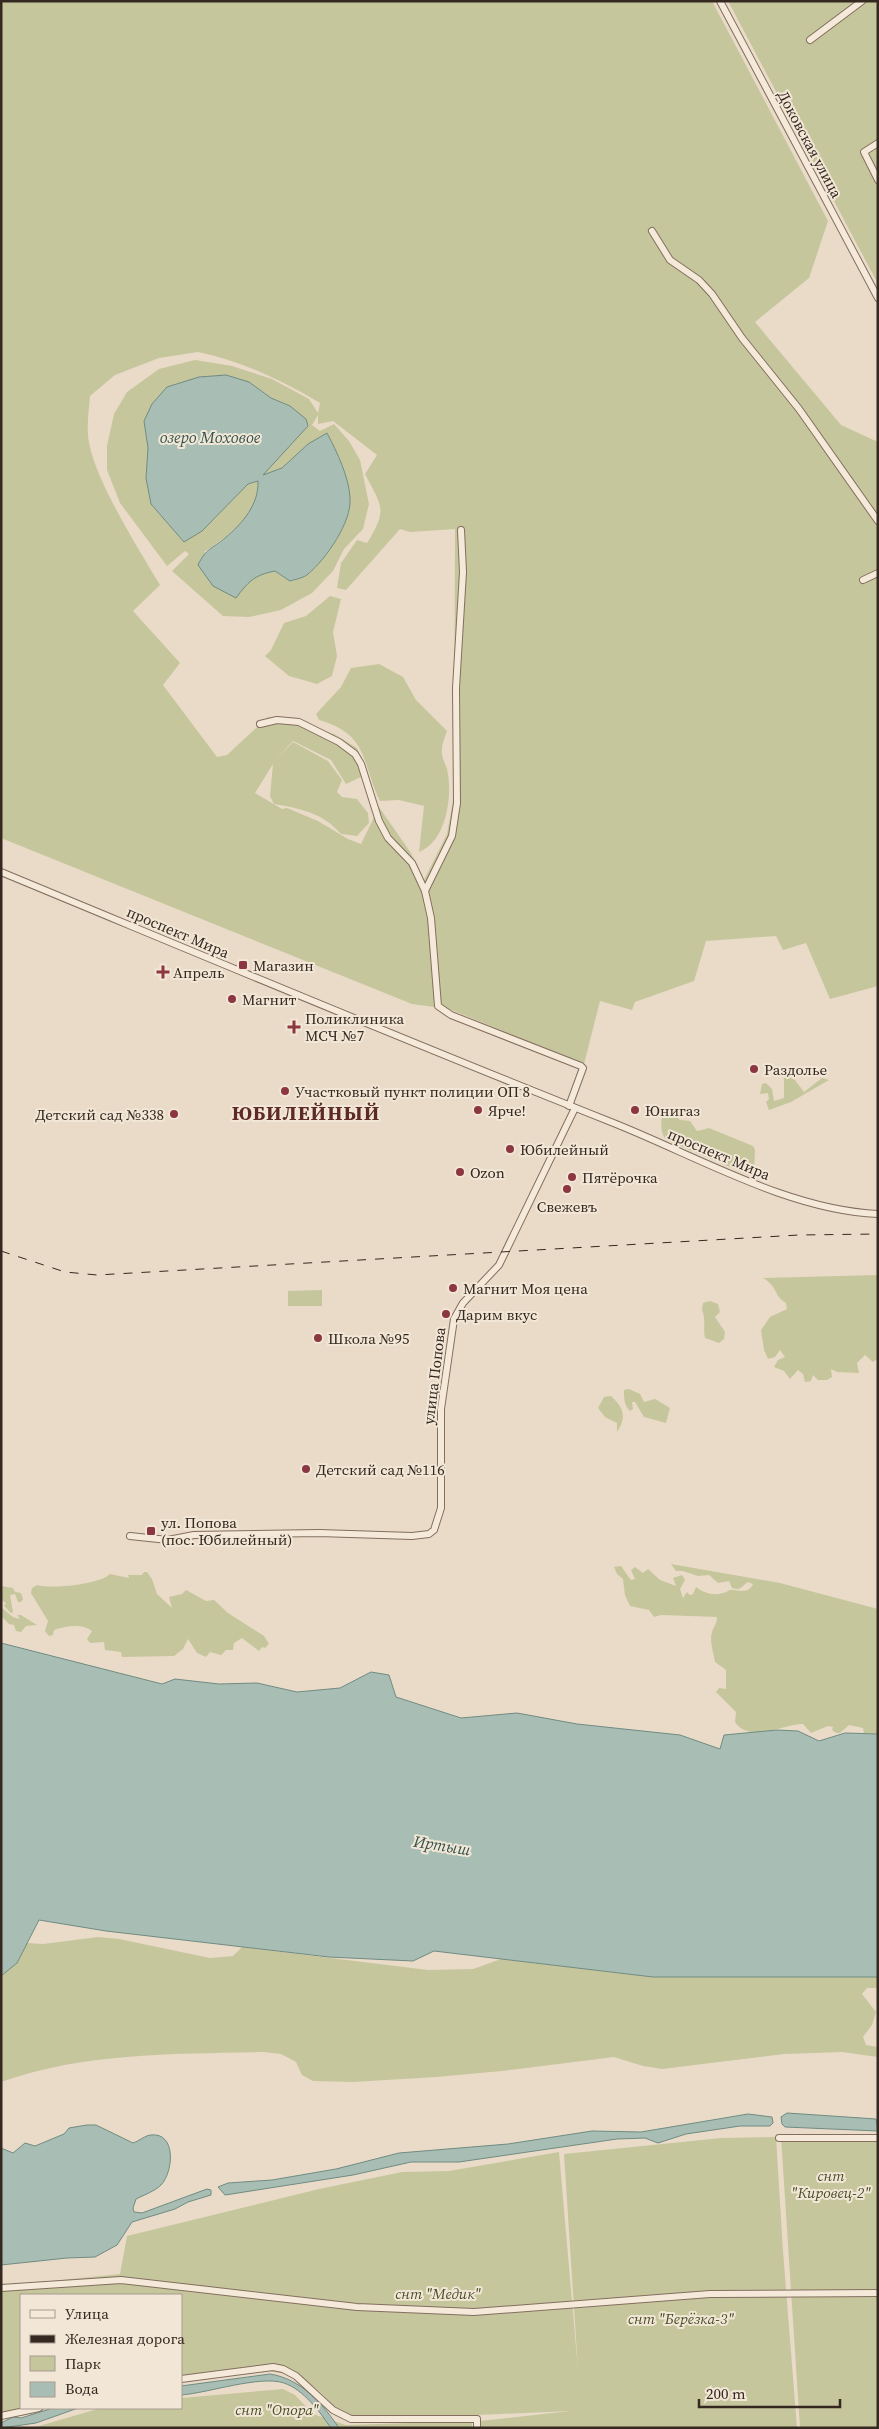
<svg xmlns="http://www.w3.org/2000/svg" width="879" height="2429" font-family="'Source Serif 4',serif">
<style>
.green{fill:#c6c69d;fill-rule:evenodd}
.water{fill:#a8beb5;stroke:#708b81}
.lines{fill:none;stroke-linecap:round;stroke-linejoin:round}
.minor-casing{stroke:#836e5f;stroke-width:8}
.minor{stroke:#f5eada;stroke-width:6}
.rail{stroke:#352821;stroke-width:1;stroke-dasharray:9 9;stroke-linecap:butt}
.poi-dot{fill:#8b3640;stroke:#f2e7d6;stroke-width:2}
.labels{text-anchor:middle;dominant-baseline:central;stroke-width:4;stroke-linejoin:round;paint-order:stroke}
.street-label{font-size:15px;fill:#352821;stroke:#f2e7d6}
.poi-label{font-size:15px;fill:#352821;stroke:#f2e7d6;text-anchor:start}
.park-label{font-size:15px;font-style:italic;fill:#4a4f2a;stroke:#f2e7d6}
.water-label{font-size:16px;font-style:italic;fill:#32534d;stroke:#f2e7d6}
.district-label{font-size:20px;font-weight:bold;letter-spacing:1px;fill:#5d2a25;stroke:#f2e7d6}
</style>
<rect width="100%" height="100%" fill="#e9dbc8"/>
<g class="green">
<path d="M1,1H712L828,221L809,278L755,322L841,425L878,442V986L830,999L806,943L783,950L776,936L706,941L694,981L635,1002L632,1010L600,1001L584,1064L449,1009L412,1004L1,838ZM198,352C242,361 281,380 320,403L318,413L309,399L272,379L232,366L195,360L159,369L127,392L114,414L107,446V470L120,503L167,566L185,551L189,554L172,571L223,616L249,617L281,610L312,593L333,571L344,549L363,529L369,504L360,460L349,441L334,424L320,431L312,425L318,415V424L333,421L377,455L365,474C382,507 388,509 367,543L357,540L341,563L337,588L346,590L400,529L410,532L455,529L454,795L447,834L424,880L411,853L379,807L361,844L348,839L318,821L287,808L282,809L255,793L273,764L270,796L274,804C302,809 323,813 341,834L357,836L369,823L368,813L357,799L342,797L337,792L342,780L328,761L293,742L274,762L293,741L331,760L346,784L367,774L357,748L334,734L268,717L227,755L217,757L163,685L180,663L133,611L160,585C139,549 91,475 88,435C87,423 89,409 90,396L115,375L159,358ZM249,382L271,398L290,406L271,463L263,475L282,468L308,444L327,433C337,452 349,477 350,498C352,523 326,559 308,574C304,578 296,579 290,581L275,571L259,574L246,585L204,552C225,538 249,521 258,496C260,492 258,485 258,481L248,484L212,521L184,542L151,504L146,478L148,448L144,421Z"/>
<path d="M728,1H878V284Z"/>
<path d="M330,596L341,599L333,632L337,656L332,676L317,684L289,676L265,656L271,650L284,623L306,616Z"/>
<path d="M379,664L403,677L416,700L447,731C445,737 442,744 442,750C441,756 445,763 447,769C453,795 447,841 419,852L424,806L399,800L380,801C361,762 369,734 319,720L316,714L341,687L351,668Z"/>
<path d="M789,1077L795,1080L804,1092L822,1078L829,1080L791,1102L769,1110L766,1102L769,1099L768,1093L760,1094L762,1084L766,1083L772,1089L774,1101L784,1098V1078Z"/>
<path d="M666,1111L672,1112L680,1120L690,1121L697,1131L709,1128L753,1146L755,1150L754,1173L749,1175L666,1140C660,1132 661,1123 662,1113Z"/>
<path d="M878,1275L877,1359L873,1362L865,1355L857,1363L859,1373L837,1372L831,1369L832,1377L827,1380H818L813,1375L811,1381L805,1382L803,1374L798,1370L790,1379L784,1371L774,1367L778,1360L785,1357L780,1350L775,1357L768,1359L764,1350L761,1330L770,1317L787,1309L786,1303C773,1295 779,1288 763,1278Z"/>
<path d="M322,1290V1306H288V1291Z"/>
<path d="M710,1301L718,1304L720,1312L715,1317L725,1332L724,1339L719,1343L705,1338C703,1329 706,1318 702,1310L703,1303Z"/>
<path d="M629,1389L640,1394L644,1402L655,1399L670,1408L666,1423L644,1417L635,1402H632L633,1409L630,1411C624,1405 624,1399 624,1390Z"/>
<path d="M611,1396C624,1408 627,1417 617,1432V1423L605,1417L598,1408L604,1397Z"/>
<path d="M671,1564L780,1583L878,1609V1734L864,1733L863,1728L849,1725L840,1733H836L832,1730L833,1727L828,1726L811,1733L803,1724C783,1724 750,1744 735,1722L736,1712L716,1692L719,1688L726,1689V1670L715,1662C714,1654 709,1641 712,1632C714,1626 717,1624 717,1617L661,1615L654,1617L649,1610L630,1606L625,1595L623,1579L617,1574L614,1567L621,1566L631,1580L635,1579L631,1570L635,1567L643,1573L648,1569L660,1580L676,1586L673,1578L682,1575L685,1580L680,1589L683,1598L687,1592L690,1595L693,1594L696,1587C704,1593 713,1596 723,1593C726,1593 728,1590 731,1590C739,1589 748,1595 753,1584L748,1582C741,1586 742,1591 732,1588L729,1581L718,1583L709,1575L698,1576L683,1571H676Z"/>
<path d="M144,1572H147L152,1579L157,1594L172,1608L169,1597L182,1594L186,1590L206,1601L214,1600L228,1613L264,1636L269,1644L265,1648L262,1647L259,1651L242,1638L234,1643L233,1650H226L221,1655L210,1652L206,1657L197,1653L188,1639L183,1649L174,1656L122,1657L121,1652L105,1650L104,1642L90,1643L87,1639L92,1631C82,1623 65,1626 54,1630L53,1635L49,1636L45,1631L48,1621L31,1593L32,1588L37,1585C52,1589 98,1585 110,1574L129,1578L128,1575H142Z"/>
<path d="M1,1586L13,1588L15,1592L21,1593L23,1599L21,1602H18L15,1594L10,1595L13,1612L11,1613L4,1606L6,1603L1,1600Z"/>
<path d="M1,1607L13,1617L20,1619L17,1615H21L37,1625L26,1626L21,1632L16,1631L14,1625L9,1624L1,1616Z"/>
<path d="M98,1937L119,1939L210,1958L233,1956L242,1947L428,1970L473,1969L501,1959L653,1977H878V1988H867L862,1994L876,2012L872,2025L863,2037L866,2045L878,2047V2057L842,2052L784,2054L662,2069L643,2066L614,2057L502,2071L436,2077L353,2082L313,2081L302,2075L296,2062L281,2054L263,2052C175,2054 85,2052 1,2082V1976L17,1963L27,1943L43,1944Z"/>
<path d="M878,2135V2428H800L781,2137Z"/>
<path d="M776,2137L783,2251L797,2428H481L480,2421L570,2411L477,2415L361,2417C336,2413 336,2406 319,2391C306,2379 286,2373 268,2371L181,2381V2295H21V2408H43L1,2418V2286L120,2274L127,2236L319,2189L402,2172L449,2171L559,2152L578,2370L564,2154L721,2138Z"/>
<path d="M283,2389L295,2395L313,2414L346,2425L472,2421V2428H32L101,2408H181V2398Z"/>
</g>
<g class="water">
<path d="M226,375L249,382L271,398L290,406L306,419L308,426L263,475L282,468L308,444L327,433C337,452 349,477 350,498C352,522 326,559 308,574C304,578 296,579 290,581L275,571C254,575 248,582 236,598L213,586L198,565C206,548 212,549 225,538C243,523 259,504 258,481L248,484L202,531L184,542L151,504L146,478L148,448L144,421L152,404L167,387L199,377Z"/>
<path d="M1,1643L162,1684L175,1679L219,1684L257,1683L297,1692L340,1688L371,1672L389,1675L396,1697L461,1718L517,1713L577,1724L680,1735L720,1749L724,1735L777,1730L798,1731L819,1741L845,1733L878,1734V1977H653L434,1951L413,1961L329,1957L106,1931L39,1920L17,1963L1,1976Z"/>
<path d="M787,2113L876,2119L878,2131L785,2127L782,2124L781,2117Z"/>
<path d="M748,2114L772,2117L773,2123L770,2126H740L686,2134L658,2143L645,2138L617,2139L459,2162H411L353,2175L225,2195L218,2187L228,2183L272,2180L336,2169L399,2153L508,2144L592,2131L641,2132Z"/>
<path d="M87,2125H96L133,2143C139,2141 146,2135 151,2135C176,2132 174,2171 161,2185C155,2191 144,2195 136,2199L133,2208L134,2212L142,2213L207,2189L211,2190V2195L188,2202L175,2209L132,2222L117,2245L95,2257L67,2258L1,2265V2148L13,2153L25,2143L35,2146L64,2134L69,2128Z"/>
<path d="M270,2374C301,2379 322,2403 339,2428H331C319,2411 304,2390 284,2383C260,2375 208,2393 181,2395V2386Z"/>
<path d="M53,2408H78L36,2423L1,2428V2423L13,2417L21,2418Z"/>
</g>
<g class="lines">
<g class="minor-casing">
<g id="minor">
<path d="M720,1L878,298"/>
<path d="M810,40L862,1"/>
<path d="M878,143L864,152L878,180"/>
<path d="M652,231L670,260L699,280L712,294L742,338L799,409L878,521"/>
<path d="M863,580L878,573"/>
<path d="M260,724L277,720L299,722L339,742L355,754L361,764L379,821L388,838L412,863L425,891L431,918L438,1006L451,1015L581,1066L583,1068L569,1106"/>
<path d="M1,872C204,956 406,1041 611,1122C695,1155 787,1210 878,1214"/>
<path d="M425,891L452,836L457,803L456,688L463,572L461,530"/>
<path d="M130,1536L168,1540L194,1535L319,1533L412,1536L429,1534L434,1530L441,1508V1409L454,1319L463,1303L499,1265L575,1108"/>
<path d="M779,2138H878"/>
<path d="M1,2288L121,2280L357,2307L474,2312L710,2294L878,2293"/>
<path d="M181,2379L273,2367L283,2369L296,2376L333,2410L351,2419H477V2428"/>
<path d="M1,2416L39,2408"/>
</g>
</g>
<use href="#minor" class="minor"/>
<path class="rail" d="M1,1251L65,1272L97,1275L799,1235L878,1234"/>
</g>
<g class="poi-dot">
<rect x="238" y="960" width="10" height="10" rx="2.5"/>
<path d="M160.5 964.5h5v5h5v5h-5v5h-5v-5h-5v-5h5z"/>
<circle cx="232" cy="999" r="5"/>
<path d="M291.5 1019.5h5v5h5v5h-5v5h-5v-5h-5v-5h5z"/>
<circle cx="754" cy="1069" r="5"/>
<circle cx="285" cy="1091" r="5"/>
<circle cx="478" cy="1110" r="5"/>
<circle cx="635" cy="1110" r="5"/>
<circle cx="174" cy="1114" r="5"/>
<circle cx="510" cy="1149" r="5"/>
<circle cx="460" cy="1172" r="5"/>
<circle cx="572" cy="1177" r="5"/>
<circle cx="567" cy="1189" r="5"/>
<circle cx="453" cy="1288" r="5"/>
<circle cx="446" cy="1314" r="5"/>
<circle cx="318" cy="1338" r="5"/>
<circle cx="306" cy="1469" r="5"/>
<rect x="146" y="1526" width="10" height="10" rx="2.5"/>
</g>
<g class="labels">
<g class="street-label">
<text transform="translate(810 144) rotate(62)">Доковская улица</text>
<text transform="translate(178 932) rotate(23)">проспект Мира</text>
<text transform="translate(719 1154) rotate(23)">проспект Мира</text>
<text transform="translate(434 1376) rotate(-83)">улица Попова</text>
</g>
<g class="poi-label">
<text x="253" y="965">Магазин</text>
<text x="173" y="972">Апрель</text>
<text x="242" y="999">Магнит</text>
<text x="305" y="1018">Поликлиника<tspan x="305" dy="17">МСЧ №7</tspan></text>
<text x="764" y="1069">Раздолье</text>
<text x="295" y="1091">Участковый пункт полиции ОП 8</text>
<text x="488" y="1110">Ярче!</text>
<text x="645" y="1110">Юнигаз</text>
<text x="164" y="1114" text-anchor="end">Детский сад №338</text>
<text x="520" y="1149">Юбилейный</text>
<text x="470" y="1172">Ozon</text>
<text x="582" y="1177">Пятёрочка</text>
<text x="567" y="1206" text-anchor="middle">Свежевъ</text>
<text x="463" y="1288">Магнит Моя цена</text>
<text x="456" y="1314">Дарим вкус</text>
<text x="328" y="1338">Школа №95</text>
<text x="316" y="1469">Детский сад №116</text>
<text x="161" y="1522">ул. Попова<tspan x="161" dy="17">(пос. Юбилейный)</tspan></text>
</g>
<g class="park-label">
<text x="831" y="2175">снт<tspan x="831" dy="17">"Кировец-2"</tspan></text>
<text x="438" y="2293">снт "Медик"</text>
<text x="681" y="2318">снт "Берёзка-3"</text>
<text x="277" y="2409">снт "Опора"</text>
</g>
<g class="water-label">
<text x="210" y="437">озеро Моховое</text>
<text transform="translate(442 1845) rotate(9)">Иртыш</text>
</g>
<g class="district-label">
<text x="306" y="1113">ЮБИЛЕЙНЫЙ</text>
</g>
</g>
<rect width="879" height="2429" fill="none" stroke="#352821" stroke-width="5"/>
<rect x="20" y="2294" width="162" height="115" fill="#f2e7d6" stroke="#a69b8e"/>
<rect x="30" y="2310" width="25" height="8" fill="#f5eada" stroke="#a69b8e"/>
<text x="65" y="2319" font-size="15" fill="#352821">Улица</text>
<rect x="30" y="2335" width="25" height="8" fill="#352821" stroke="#a69b8e"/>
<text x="65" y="2344" font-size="15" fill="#352821">Железная дорога</text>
<rect x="30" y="2356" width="25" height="15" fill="#c6c69d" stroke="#a69b8e"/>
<text x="65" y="2369" font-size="15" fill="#352821">Парк</text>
<rect x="30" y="2382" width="25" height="15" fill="#a8beb5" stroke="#a69b8e"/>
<text x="65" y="2394" font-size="15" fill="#352821">Вода</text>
<path d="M699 2399v8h141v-8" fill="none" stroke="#352821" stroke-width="2.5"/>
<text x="706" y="2399" font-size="15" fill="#352821" stroke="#f2e7d6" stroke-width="4" paint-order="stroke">200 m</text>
</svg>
